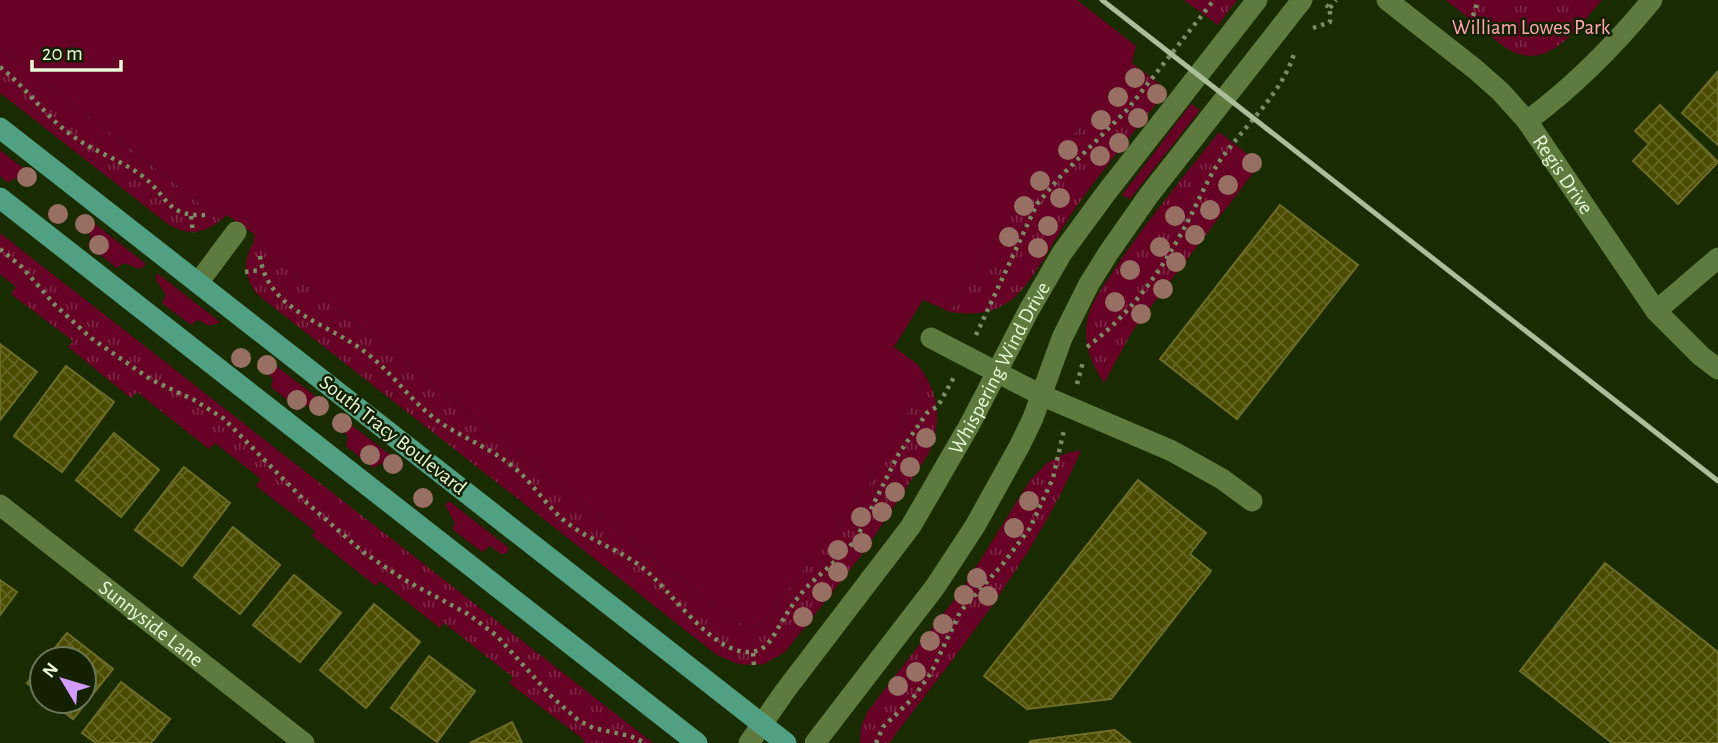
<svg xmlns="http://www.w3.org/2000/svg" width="1718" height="743" font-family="'Alegreya Sans',sans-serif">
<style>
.grass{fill:#670126}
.park{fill:url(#park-tufts)}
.building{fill:url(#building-cross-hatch);stroke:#6d6d28;stroke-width:2}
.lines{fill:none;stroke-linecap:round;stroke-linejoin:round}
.path{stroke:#7a8b65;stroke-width:4.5;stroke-dasharray:3.5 5;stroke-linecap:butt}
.minor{stroke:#5e7a3f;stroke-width:21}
.major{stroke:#52a084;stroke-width:21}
.rail{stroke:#acbd9a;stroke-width:5}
.tree{fill:#986f63}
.labels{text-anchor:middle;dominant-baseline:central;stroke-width:5;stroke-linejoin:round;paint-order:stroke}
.park-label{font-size:21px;fill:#ffa7b4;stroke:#132002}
.street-label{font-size:21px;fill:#e9f9d9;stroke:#132002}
</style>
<defs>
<pattern id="park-tufts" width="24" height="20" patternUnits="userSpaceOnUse" patternTransform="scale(1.75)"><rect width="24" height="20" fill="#670126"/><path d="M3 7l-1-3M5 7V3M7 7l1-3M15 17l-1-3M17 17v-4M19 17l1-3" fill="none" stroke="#7d2745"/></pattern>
<pattern id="building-cross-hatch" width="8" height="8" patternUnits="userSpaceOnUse" patternTransform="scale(1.75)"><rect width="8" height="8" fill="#4b4b00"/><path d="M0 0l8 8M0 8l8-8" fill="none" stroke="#656625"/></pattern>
</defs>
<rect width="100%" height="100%" fill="#192b00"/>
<g class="grass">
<path d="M0,0H1077L1136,46L1132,63L1032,186L986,253L950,312L923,300L894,347L917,364L925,375L907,415L867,488L763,623L747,627L730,618L253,243L255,235L227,215L221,220L0,47Z"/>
<path d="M1191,104L1200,110L1130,199L1122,195Z"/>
<path d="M0,150L37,179L27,184L14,178L8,183L0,176Z"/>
<path d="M85,216L146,264L140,269L124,263L117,268L88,245L91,241L90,234L81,223Z"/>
<path d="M157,273L220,322L210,326L198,320L191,325L162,303L166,295L156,280Z"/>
<path d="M262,355L327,405C320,414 315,409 306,405L300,410L271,387L273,379L261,366Z"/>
<path d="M340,416L403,465L400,469L391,470L381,463L374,468L346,446L348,437L337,423Z"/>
<path d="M449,501L509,548L506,554H501L490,546L482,552L452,529L455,523L445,505Z"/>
</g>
<g class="park">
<path d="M1184,0H1237L1218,25Z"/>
<path d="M1446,0H1602C1575,30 1547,76 1503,46Z"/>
<path d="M0,47L221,220C203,234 188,236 168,224L0,93Z"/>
<path d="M1132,63L1167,90C1135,131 1101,171 1072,213C1055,237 1033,284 1011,300C993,314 973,315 950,312L986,253L1032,186Z"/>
<path d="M1219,132L1260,164L1133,330L1104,383C1092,364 1083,345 1087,322C1090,302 1104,286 1114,270C1146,222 1183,177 1219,132Z"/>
<path d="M0,233L653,743H584L583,739L509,683L513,677L444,623L440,628L380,581L376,586L312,536L315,531L256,486L261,479L215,443L209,449L137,392L131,398L68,347L73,341L11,294L16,287L0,274Z"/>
<path d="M253,243L730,618L747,627L763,623L867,488L907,415L925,375C941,403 940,423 929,453L864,552L785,652L764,664L754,665L738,664L717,655L258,295C244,278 242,263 253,243Z"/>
<path d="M1081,450C1037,556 958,652 889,743H860L861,727L868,711L961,591L1031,479L1047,463L1064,454Z"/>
</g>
<g class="building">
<path d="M1717,72L1718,73V145L1682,113Z"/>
<path d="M1660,105L1718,162L1678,204L1633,161L1649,144L1635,131Z"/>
<path d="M1280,205L1358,265L1237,419L1160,359Z"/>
<path d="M0,344L37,372L0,420Z"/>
<path d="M66,366L114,402L62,472L14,436Z"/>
<path d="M114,433L159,470L121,517L76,480Z"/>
<path d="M184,467L230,503L182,566L135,530Z"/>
<path d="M1138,480L1206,533L1190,554L1211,571L1111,699L1027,709L984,676Z"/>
<path d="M233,527L280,565L240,614L194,577Z"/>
<path d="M1605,563L1718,652V743H1612L1520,671Z"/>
<path d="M294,575L341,613L300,662L253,625Z"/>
<path d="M0,580L17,592L0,615Z"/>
<path d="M374,604L420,642L366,708L320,670Z"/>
<path d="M67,633L113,669L73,719L50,701H84V659H46Z"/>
<path d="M429,656L475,691L437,742L391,708Z"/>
<path d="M42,664V695L27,683Z"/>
<path d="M121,682L170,719L151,743H96L82,733Z"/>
<path d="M512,722L522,743H470Z"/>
<path d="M1115,730L1131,743H1029L1031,741Z"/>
</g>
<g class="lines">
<g class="path">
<path d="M1330,8L1336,0"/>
<path d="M1473,16L1478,0"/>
<path d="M1313,28L1330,22V8L1326,5"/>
<path d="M0,67C26,87 44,115 70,134C92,151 119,159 141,175C169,196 165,217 206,215"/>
<path d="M191,216L193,233"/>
<path d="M0,249L22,267L55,305L91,338L150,379L194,400L223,418L307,503L363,552L403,579L468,614L497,636L552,697L578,720L593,728L630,736L646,743"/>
<path d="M260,256C267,311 328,323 365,352C391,371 408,398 434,418C458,436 487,446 511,465C532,481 545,505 566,522C590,541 619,549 643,568C671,590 711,653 749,652C761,652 768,645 774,635C784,618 793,602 807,587C823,571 842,557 856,539L898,455L927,413L938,406L954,377"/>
<path d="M245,272L261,270"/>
<path d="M976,335L1037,204L1060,177L1127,110L1214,0"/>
<path d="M1087,347C1132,313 1163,269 1189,219C1199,200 1207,180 1219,162C1243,127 1281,95 1294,54"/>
<path d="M1077,384L1083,362"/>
<path d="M753,653L754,665"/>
<path d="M876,743L883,727L913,698L931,673L960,612L1002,565L1030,528L1053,478L1064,430"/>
</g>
<g class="minor">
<path id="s1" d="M1387,0L1475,69L1501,92L1527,121L1656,311L1701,356L1718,369"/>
<path d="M1527,121C1575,86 1614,46 1652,0"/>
<path d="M198,283L236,232"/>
<path d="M1656,311L1718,258"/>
<path d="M931,338L1041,395L1172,451L1222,479L1252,501"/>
<path id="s2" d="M0,505L304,743"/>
<path id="s3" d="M749,743L785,691L911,526L970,424L1029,310L1062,253L1106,193L1257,0"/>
<path d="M815,743L935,587L975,526L1020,445L1033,418L1062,338L1089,284L1109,252L1149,195L1302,0"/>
</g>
<g class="major">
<path d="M0,128L786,743"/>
<path d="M0,198L697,743"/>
</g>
<path class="rail" d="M1102,0L1718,481"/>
</g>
<g class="tree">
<circle cx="1135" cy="78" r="10"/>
<circle cx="1157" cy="94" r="10"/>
<circle cx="1118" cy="97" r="10"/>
<circle cx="1138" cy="118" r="10"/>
<circle cx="1101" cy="120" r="10"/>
<circle cx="1119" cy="143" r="10"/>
<circle cx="1068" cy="150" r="10"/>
<circle cx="1100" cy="156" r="10"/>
<circle cx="1252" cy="163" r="10"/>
<circle cx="27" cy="177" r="10"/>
<circle cx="1040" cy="181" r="10"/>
<circle cx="1228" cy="185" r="10"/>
<circle cx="1060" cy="198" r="10"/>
<circle cx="1024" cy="206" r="10"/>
<circle cx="1210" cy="210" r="10"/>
<circle cx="58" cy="214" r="10"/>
<circle cx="1175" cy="216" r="10"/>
<circle cx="85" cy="224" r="10"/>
<circle cx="1048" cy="226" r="10"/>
<circle cx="1195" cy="235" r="10"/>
<circle cx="1009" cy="237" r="10"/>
<circle cx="99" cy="245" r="10"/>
<circle cx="1160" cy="247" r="10"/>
<circle cx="1038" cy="248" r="10"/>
<circle cx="1176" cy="262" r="10"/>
<circle cx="1130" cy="270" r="10"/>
<circle cx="1163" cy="289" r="10"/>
<circle cx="1115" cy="302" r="10"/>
<circle cx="1141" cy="314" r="10"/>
<circle cx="241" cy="358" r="10"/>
<circle cx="267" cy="365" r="10"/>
<circle cx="297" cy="400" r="10"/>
<circle cx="319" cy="406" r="10"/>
<circle cx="342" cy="423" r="10"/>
<circle cx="926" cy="438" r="10"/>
<circle cx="370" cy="455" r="10"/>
<circle cx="393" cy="464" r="10"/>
<circle cx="910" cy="467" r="10"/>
<circle cx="895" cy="492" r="10"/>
<circle cx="423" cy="498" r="10"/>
<circle cx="1029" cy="501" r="10"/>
<circle cx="882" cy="512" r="10"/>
<circle cx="861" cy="517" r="10"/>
<circle cx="1014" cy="528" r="10"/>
<circle cx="862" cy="543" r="10"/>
<circle cx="838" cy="550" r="10"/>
<circle cx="838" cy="572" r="10"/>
<circle cx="977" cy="578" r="10"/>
<circle cx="822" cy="592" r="10"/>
<circle cx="964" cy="595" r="10"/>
<circle cx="988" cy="596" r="10"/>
<circle cx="803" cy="617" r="10"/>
<circle cx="943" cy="624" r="10"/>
<circle cx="930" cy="641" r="10"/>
<circle cx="916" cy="672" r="10"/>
<circle cx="898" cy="686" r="10"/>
</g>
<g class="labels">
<g class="park-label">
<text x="1531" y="27">William Lowes Park</text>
</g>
<g class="street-label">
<text stroke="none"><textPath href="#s1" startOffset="250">Regis Drive</textPath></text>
<text stroke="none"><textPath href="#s3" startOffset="452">Whispering Wind Drive</textPath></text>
<text transform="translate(393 435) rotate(38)">South Tracy Boulevard</text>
<text stroke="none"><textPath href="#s2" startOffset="192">Sunnyside Lane</textPath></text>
</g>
</g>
<g transform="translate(63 680) rotate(308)"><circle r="33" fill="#132002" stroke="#697758" stroke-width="2"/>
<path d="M0-5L12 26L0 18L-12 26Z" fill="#d39cfc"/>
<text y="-10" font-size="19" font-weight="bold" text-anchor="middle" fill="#e9f9d9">N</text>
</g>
<path d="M32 60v10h89v-10" fill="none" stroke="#e9f9d9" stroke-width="3.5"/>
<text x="42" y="60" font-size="21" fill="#e9f9d9" stroke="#132002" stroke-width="5" paint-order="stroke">20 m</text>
</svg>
